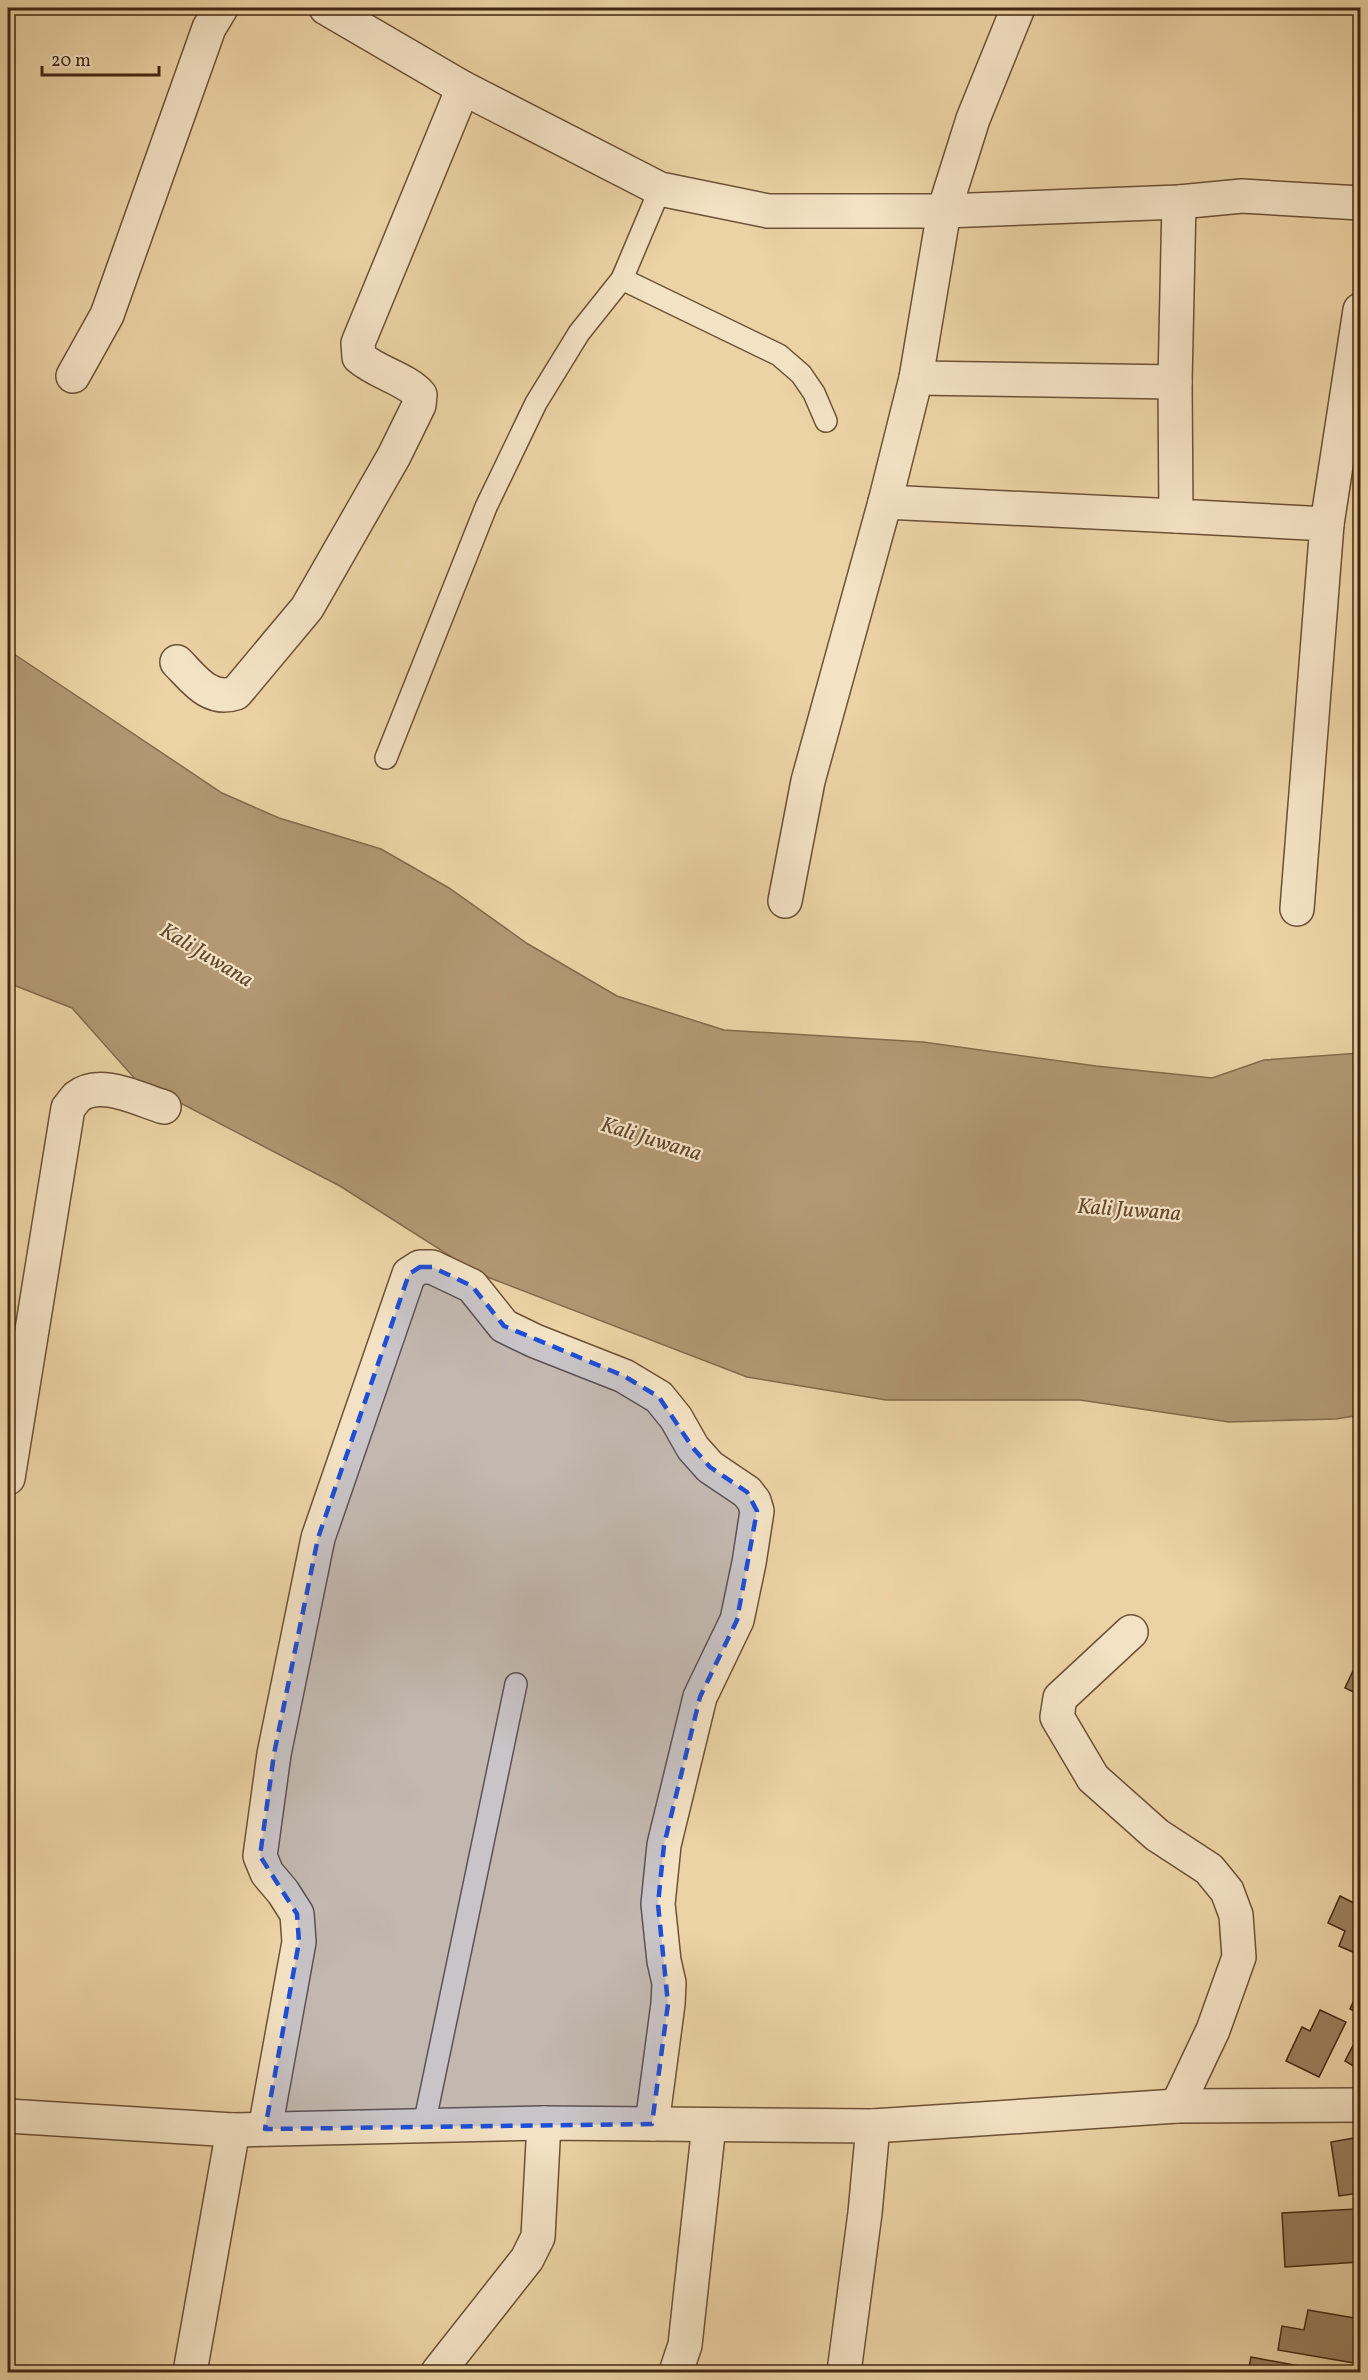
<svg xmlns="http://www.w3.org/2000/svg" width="1368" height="2380" font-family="Vollkorn,serif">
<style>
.water{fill:#b29873;stroke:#856a4c;stroke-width:1.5}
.building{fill:#9a805e;stroke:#412611;stroke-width:1.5}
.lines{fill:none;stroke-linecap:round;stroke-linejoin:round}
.service-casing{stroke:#6c5136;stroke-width:24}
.minor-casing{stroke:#6c5136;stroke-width:36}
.service{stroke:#f3e2c4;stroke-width:21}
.minor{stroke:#f3e2c4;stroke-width:33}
.marked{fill:#1d4ed8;fill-opacity:0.2;stroke:#1d4ed8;stroke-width:4.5;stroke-dasharray:12 8;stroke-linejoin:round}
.labels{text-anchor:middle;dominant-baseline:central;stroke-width:4.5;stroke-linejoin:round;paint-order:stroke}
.water-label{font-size:22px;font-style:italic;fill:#63482e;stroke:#f3e2c4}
</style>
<rect width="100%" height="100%" fill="#ecd3a5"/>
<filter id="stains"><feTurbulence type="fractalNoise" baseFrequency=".00333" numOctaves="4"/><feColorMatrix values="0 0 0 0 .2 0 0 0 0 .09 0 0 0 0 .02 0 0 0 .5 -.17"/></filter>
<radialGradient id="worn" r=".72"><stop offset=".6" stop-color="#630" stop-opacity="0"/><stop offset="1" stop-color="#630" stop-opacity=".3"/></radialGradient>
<path class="water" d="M8,650L222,793L279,818L381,849L449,888L528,944L617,996L724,1030L923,1042L1096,1066L1212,1078L1264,1060L1360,1053V1415L1336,1419L1229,1422L1080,1400H886L747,1377L477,1273L340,1186L136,1080L72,1008L8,983Z"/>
<g class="building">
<path d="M1360,1627V1644L1354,1641Z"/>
<path d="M1360,1656V1695L1345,1688Z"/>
<path d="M1340,1896L1360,1906V1955L1339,1946L1345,1931L1328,1923Z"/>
<path d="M1360,1987V2014L1350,2009Z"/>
<path d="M1320,2010L1346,2022L1319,2077L1286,2061L1302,2027L1310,2031Z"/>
<path d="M1360,2032V2070L1345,2061Z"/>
<path d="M1360,2137V2204L1359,2193L1339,2196L1331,2142Z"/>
<path d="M1356,2209L1359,2262L1285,2267L1282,2213Z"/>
<path d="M1308,2310L1360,2319V2364L1278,2350L1282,2326L1304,2330Z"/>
<path d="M1251,2357L1332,2372H1248Z"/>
</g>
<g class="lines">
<g class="service-casing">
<g id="service">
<path d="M622,279L779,355L801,374L814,393L826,421"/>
<path d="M386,758L486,507L536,403L579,333L622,279L660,189"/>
<path d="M424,2125L516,1684"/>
</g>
</g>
<g class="minor-casing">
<g id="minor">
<path d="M326,8L463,88L660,189L768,211H944L1179,202L1242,196L1360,203"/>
<path d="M1179,202L1175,382L1176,516L1327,524L1297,909"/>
<path d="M73,376L107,315L209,28L221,8"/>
<path d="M916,378L1175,382"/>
<path d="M885,502L1176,516"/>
<path d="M1327,524L1360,310"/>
<path d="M177,662C194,679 209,702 236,693L307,608L394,456L419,405L420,395C407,379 377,373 359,357L358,343L463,88"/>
<path d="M785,901L808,781L885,502L916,378L944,211L973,119L1018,8"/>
<path d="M8,1478L68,1108C71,1105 74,1100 77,1097C100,1078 140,1100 164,1107"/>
<path d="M1131,1632L1060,1698L1057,1717L1093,1778L1157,1835L1209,1869L1227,1891L1236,1915L1239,1957L1213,2030L1177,2106"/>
<path d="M8,2116L233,2130L544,2123L873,2126L1177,2106L1360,2105"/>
<path d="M265,2129L299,1942L297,1914L283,1892L267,1873L260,1856L274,1754L318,1538L409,1274L420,1267H432L472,1286L504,1326L535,1341L624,1376L659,1397L676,1418L693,1448L710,1467L747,1492L754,1501L757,1511L749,1563L737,1620L700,1697L664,1845L658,1904L664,1961L669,1983L668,2004L652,2124"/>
<path d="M190,2372L233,2130"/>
<path d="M438,2372L527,2259L538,2237L544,2123"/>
<path d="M676,2372L685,2345L709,2125"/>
<path d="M844,2372L865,2213L873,2126"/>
</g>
</g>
<use href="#service" class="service"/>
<use href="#minor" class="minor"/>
</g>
<path class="marked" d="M420,1267H432L472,1286L504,1326L624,1376L659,1397L693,1448L710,1467L747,1492L757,1511L737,1620L700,1697L664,1845L658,1904L668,2004L652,2124L265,2129L299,1942L297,1914L260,1856L274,1754L318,1538L409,1274Z"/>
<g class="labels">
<g class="water-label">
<text transform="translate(206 956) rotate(31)">Kali Juwana</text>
<text transform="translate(651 1140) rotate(17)">Kali Juwana</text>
<text transform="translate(1129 1211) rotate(4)">Kali Juwana</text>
</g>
</g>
<rect width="1368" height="2380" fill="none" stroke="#ecd3a5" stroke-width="30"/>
<rect x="9" y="9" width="1350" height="2362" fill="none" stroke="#412611" stroke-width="3"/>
<rect x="15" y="15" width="1338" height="2350" fill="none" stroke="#412611" stroke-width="1.5"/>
<path d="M42 66v9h117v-9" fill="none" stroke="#412611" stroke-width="3"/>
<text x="51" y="66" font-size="18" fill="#412611" stroke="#f3e2c4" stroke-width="4.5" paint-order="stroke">20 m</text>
<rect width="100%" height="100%" filter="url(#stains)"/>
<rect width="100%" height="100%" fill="url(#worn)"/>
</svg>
